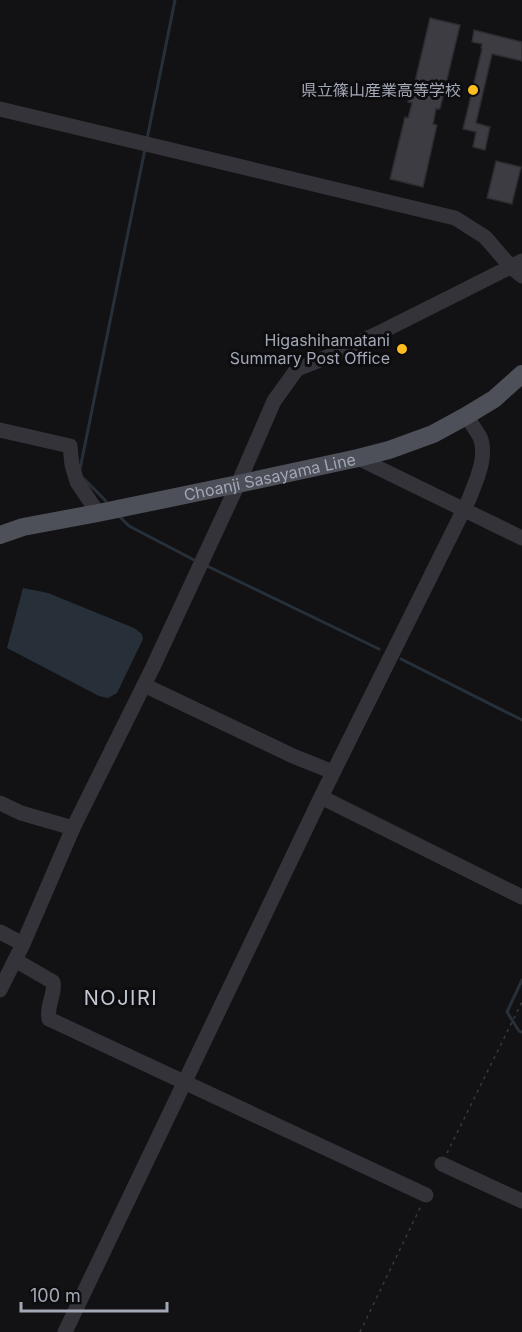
<svg xmlns="http://www.w3.org/2000/svg" width="522" height="1332" font-family="Inter,'Noto Sans JP',sans-serif">
<style>
.water{fill:#273039}
.lines{fill:none;stroke-linecap:round;stroke-linejoin:round}
.stream{stroke:#273039;stroke-width:3}
.building{fill:#3c3c42;stroke:#2c2c30;stroke-width:1.5}
.path{stroke:#393a40;stroke-width:1.5;stroke-dasharray:3 4.5;stroke-linecap:butt}
.minor{stroke:#333339;stroke-width:15}
.major{stroke:#4e5059;stroke-width:18}
.poi-dot{fill:#ffbe1f;stroke:#0d0d0f;stroke-width:2}
.labels{text-anchor:middle;dominant-baseline:central;stroke-width:6;stroke-linejoin:round;paint-order:stroke}
.poi-label{font-size:16px;fill:#a2a7b6;stroke:#0d0d0f;text-anchor:end}
.street-label{font-size:16px;fill:#a2a7b6;stroke:#0d0d0f}
.quarter-label{font-size:20px;letter-spacing:1.5px;fill:#c3c7d2;stroke:#0d0d0f}
</style>
<rect width="100%" height="100%" fill="#121214"/>
<path class="water" d="M23,588L48,593L134,628L142,634L143,639L117,693L108,698L99,696L7,648Z"/>
<g class="lines">
<g class="stream">
<path d="M147,139L175,0"/>
<path d="M80,469L145,149"/>
<path d="M83,478L106,501"/>
<path d="M120,517L129,526L196,561"/>
<path d="M207,566L379,649"/>
<path d="M401,659L522,720"/>
<path d="M522,980L507,1012L519,1031L522,1032"/>
</g>
</g>
<g class="building">
<path d="M430,18L460,25L440,109H436L433,124L437,125L423,187L390,179L405,117L408,118L412,103L408,102L411,90H413Z"/>
<path d="M474,30L522,42V61L492,54L476,123L490,127L485,150L473,147L476,132L463,129L482,49L481,48L482,44L472,42Z"/>
<path d="M496,161L521,167L512,204L487,198Z"/>
</g>
<g class="lines">
<g class="path">
<path d="M447,1153L522,1002"/>
<path d="M360,1332L421,1206"/>
</g>
<g class="minor">
<path d="M0,109L455,218L485,237L511,267L522,276"/>
<path d="M0,430L70,446L72,465L77,482L98,513"/>
<path d="M358,458L522,538"/>
<path d="M144,685L293,756L333,772"/>
<path d="M321,797L522,897"/>
<path d="M0,803L21,813L73,828"/>
<path d="M0,932L23,944"/>
<path d="M15,960L53,982C56,994 46,1004 49,1019L426,1195"/>
<path d="M0,990L23,944L73,828L152,669L238,484L274,401L297,369L325,358L383,331L522,261"/>
<path d="M442,1164L522,1201"/>
<path d="M65,1332L321,797L469,499C476,481 488,456 480,437C476,430 471,423 466,416"/>
</g>
<path class="major" id="s1" d="M0,535L23,527L98,513L238,484L358,458L389,450L433,434L466,416L494,399L522,374"/>
</g>
<g class="poi-dot">
<circle cx="473" cy="90" r="6"/>
<circle cx="402" cy="349" r="6"/>
</g>
<g class="labels">
<g class="poi-label">
<text x="461" y="90">県立篠山産業高等学校</text>
<text x="390" y="340">Higashihamatani<tspan x="390" dy="18">Summary Post Office</tspan></text>
</g>
<g class="street-label">
<text stroke="none"><textPath href="#s1" startOffset="276">Choanji Sasayama Line</textPath></text>
</g>
<g class="quarter-label">
<text x="121" y="998">NOJIRI</text>
</g>
</g>
<path d="M21 1302v9h146v-9" fill="none" stroke="#a2a7b6" stroke-width="3"/>
<text x="30" y="1302" font-size="18" fill="#a2a7b6" stroke="#0d0d0f" stroke-width="4.5" paint-order="stroke">100 m</text>
</svg>
